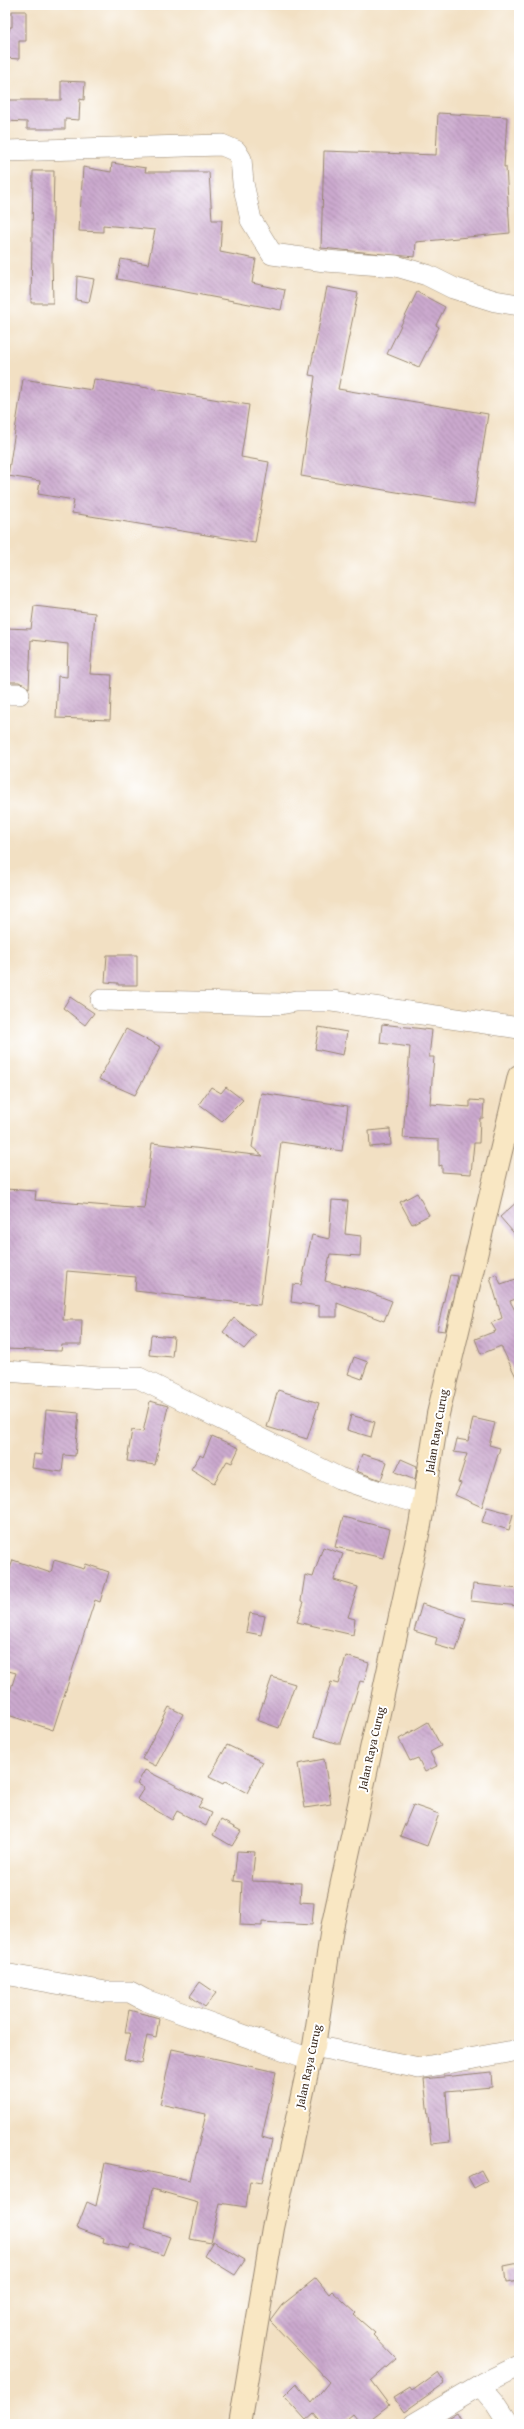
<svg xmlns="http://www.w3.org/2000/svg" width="524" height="2429" font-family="'Gentium Book Plus',serif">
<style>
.building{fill:url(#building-back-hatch)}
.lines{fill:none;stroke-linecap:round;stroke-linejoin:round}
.street-casing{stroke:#968570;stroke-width:22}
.secondary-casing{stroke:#968570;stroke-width:24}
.street{stroke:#fff;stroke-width:21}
.secondary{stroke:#f9e7c3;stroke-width:22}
.labels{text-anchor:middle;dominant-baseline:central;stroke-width:4;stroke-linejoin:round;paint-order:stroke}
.street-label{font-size:12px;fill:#3b2a1e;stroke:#fff}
</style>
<defs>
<pattern id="building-back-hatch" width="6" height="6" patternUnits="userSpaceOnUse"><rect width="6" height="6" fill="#cba9ce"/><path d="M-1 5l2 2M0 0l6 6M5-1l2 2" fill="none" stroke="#a68aa7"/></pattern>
</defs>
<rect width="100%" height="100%" fill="#fff"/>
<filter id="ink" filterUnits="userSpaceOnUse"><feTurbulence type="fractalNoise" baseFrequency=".025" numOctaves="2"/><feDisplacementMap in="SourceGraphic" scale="8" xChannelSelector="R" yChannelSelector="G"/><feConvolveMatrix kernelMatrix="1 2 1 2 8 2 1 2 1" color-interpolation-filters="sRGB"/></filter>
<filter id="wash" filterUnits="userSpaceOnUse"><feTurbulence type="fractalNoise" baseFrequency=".012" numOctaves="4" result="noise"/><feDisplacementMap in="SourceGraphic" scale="16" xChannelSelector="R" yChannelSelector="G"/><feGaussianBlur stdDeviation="0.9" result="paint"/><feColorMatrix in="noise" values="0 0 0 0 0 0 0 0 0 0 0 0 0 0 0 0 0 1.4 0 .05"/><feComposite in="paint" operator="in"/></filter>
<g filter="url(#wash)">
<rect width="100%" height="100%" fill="#f2e0c3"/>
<g id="blocks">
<g class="building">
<path d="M12,11H26V41H19V59L5,58V31H9L10,27H12Z"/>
<path d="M61,81L85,82L84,100L80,99L79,120L65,119V129H27V122L5,121V100H61Z"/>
<path d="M438,113L507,117L504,167H506L510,233L416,242L415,257L321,248L324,151L436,155Z"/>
<path d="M112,163L146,168L145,172H209L212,220H222L220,252L256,259L252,283L285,290L281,310L117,279L121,259L148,264L155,230L103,225V232L79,231L83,167L111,172Z"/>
<path d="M33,171H54L52,259L53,303H31Z"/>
<path d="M77,276L94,279L89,302L76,300Z"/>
<path d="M327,287L358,293L338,389L488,414L474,505L301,476L315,376L309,375Z"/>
<path d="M417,292L445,307L436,325L439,327L419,367L387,354Z"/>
<path d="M23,379L92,390L94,379L249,405L241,457L269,462L255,543L72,513L74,500L38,494L40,481L8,476Z"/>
<path d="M34,606L95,613L90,674L112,675L110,720L56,718L58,676L67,677L68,644L31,640L29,688L19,682H5V628L31,629Z"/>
<path d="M107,955H137V985H118V983L105,982Z"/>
<path d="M70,997L94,1013L85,1025L63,1008Z"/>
<path d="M382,1024L432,1030L429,1057H434L430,1104L470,1107V1100L484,1101L483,1118H480L479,1143H474L471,1174L442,1172V1165L439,1166V1140L403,1138L410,1047L380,1043Z"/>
<path d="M319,1027L347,1032L343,1055L315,1049Z"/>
<path d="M126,1029L161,1047L135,1095L99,1079Z"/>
<path d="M211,1087L221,1093L226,1087L243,1100L222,1121L199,1104Z"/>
<path d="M261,1093L348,1106L342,1151L281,1142L260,1305L135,1291L136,1277L67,1271L63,1320H82L81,1345H62L61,1351L5,1349V1189L36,1191L35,1200L144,1209L152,1143L263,1156L252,1147Z"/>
<path d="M390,1129L391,1145L370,1147L369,1131Z"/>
<path d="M417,1193L429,1215L412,1224L400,1202Z"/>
<path d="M332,1200L348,1201L345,1234L361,1236L360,1256L330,1254L325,1281L366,1291L392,1301L384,1321L337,1303V1317H319V1306L291,1302L293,1284L301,1285L312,1235L329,1239Z"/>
<path d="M519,1200V1239L500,1217Z"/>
<path d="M496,1274L501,1284L519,1278V1298L510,1301L519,1318V1383L501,1346L481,1354L475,1339L496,1331L491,1323L502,1318L490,1277Z"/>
<path d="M450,1275L458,1276L445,1331L437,1330Z"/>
<path d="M234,1318L256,1335L244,1349L223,1332Z"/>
<path d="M151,1335L174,1337L172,1357L149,1355Z"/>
<path d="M354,1357L368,1362L362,1379L348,1374Z"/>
<path d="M278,1390L319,1403L307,1439L267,1427Z"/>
<path d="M150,1401L168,1406L155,1465L127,1461L132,1430L143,1432Z"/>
<path d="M46,1410L79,1413L75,1456L64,1455L62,1472L32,1468L34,1454L42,1455Z"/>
<path d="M351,1415L375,1422L371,1437L347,1430Z"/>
<path d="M473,1418L495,1423L489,1445L500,1448L482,1507L455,1495L461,1483L458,1482L467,1454L454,1452L457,1439L468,1441Z"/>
<path d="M212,1436L239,1448L232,1463L227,1461L214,1483L191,1469L200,1455L203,1457Z"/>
<path d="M362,1454L387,1462L381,1480L356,1471Z"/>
<path d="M401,1459L417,1466L415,1480L395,1472Z"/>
<path d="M487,1507L513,1514L509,1530L482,1522Z"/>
<path d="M343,1517L390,1529L383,1558L335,1547Z"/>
<path d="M323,1547L343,1554L334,1580L358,1587L348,1617L355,1619L353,1635L297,1622L304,1602L301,1601L305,1575L313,1577Z"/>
<path d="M13,1560L51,1573L54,1560L84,1569L86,1564L109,1572L100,1602L95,1600L53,1730L5,1714V1707L16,1673L5,1670V1583Z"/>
<path d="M473,1584L519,1589V1606L471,1601Z"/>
<path d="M422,1604L466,1618L456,1651L435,1645L437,1638L414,1631Z"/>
<path d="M250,1613L265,1616L261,1635L246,1632Z"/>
<path d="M346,1656L369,1663L364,1682L360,1681L341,1743H335L314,1736L331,1682L338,1684Z"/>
<path d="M272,1677L295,1684L279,1728L257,1720Z"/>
<path d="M169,1707L183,1714L156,1766L142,1759Z"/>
<path d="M428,1722L441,1746L430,1752L437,1766L425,1772L418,1758L410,1761L399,1739Z"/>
<path d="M227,1745L263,1762L247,1793L225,1781L223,1784L209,1777Z"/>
<path d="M324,1759L331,1804L305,1808L298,1764Z"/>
<path d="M145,1770L203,1799L198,1807L212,1813L206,1826L177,1811L172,1820L137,1799L144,1788L137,1784Z"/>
<path d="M413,1805L439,1814L427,1846L400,1836Z"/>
<path d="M221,1820L241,1831L232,1846L213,1835Z"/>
<path d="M237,1851L255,1852L252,1881L301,1883L300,1902L314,1903L312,1925L262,1922V1926L240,1925L242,1882L234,1881Z"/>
<path d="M200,1982L216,1993L205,2007L190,1996Z"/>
<path d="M129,2010L159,2018L156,2038L147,2036L141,2063L124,2059L130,2033H125Z"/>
<path d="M172,2049L276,2072L262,2137L272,2140L262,2183L250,2181L246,2207L220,2203L211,2243L190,2239L198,2202L152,2189L145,2228L170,2237L163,2255L131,2244L129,2249L103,2242L104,2238L77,2228L87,2202L96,2206L105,2163L190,2180L206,2114L160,2104Z"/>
<path d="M491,2072L492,2087L446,2091L450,2142L431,2144L424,2079Z"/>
<path d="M481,2170L487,2181L474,2188L468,2177Z"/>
<path d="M213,2241L245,2260L235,2275L204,2256Z"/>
<path d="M519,2263V2281L506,2283L504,2266Z"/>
<path d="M316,2278L329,2294L332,2291L356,2313L354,2315L375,2333L373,2335L396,2359L371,2381L389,2405L364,2424H361L353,2414L341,2424H323L314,2413L306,2420L284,2396L296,2384L312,2403L329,2382L270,2321L282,2305Z"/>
<path d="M438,2372L445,2383L404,2412L394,2398L410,2388L412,2391Z"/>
<path d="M457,2413L463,2424H438Z"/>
</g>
</g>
</g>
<g filter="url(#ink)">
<use href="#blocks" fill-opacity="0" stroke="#968570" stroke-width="1"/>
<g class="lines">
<g class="street-casing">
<g id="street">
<path d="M5,151L222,145L236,151L241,159L243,183L251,220L272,254L325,261L396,266L427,275L453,288L495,301L519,305"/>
<path d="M5,694H19"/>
<path d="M101,1000L280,1004L296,1001H332L519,1028"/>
<path d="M5,1371L101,1378H139L339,1478L380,1492L424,1504"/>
<path d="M5,1974L106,1992H130L145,2000L310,2059"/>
<path d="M314,2046L419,2068L519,2050"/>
<path d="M480,2385L519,2366"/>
<path d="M414,2424L480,2385L496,2404L509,2424"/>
</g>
</g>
<g class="secondary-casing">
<path id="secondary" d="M240,2424L273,2228L310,2059L314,2046L332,1928L420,1525L438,1414L519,1076"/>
</g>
<use href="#street" class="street"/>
<use href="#secondary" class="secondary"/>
</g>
</g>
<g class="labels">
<g class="street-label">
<text transform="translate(436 1431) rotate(-80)">Jalan Raya Curug</text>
<text transform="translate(371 1748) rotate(-77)">Jalan Raya Curug</text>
<text transform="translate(308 2066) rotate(-78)">Jalan Raya Curug</text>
</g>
</g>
<rect width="524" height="2429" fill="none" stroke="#fff" stroke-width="20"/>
</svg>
